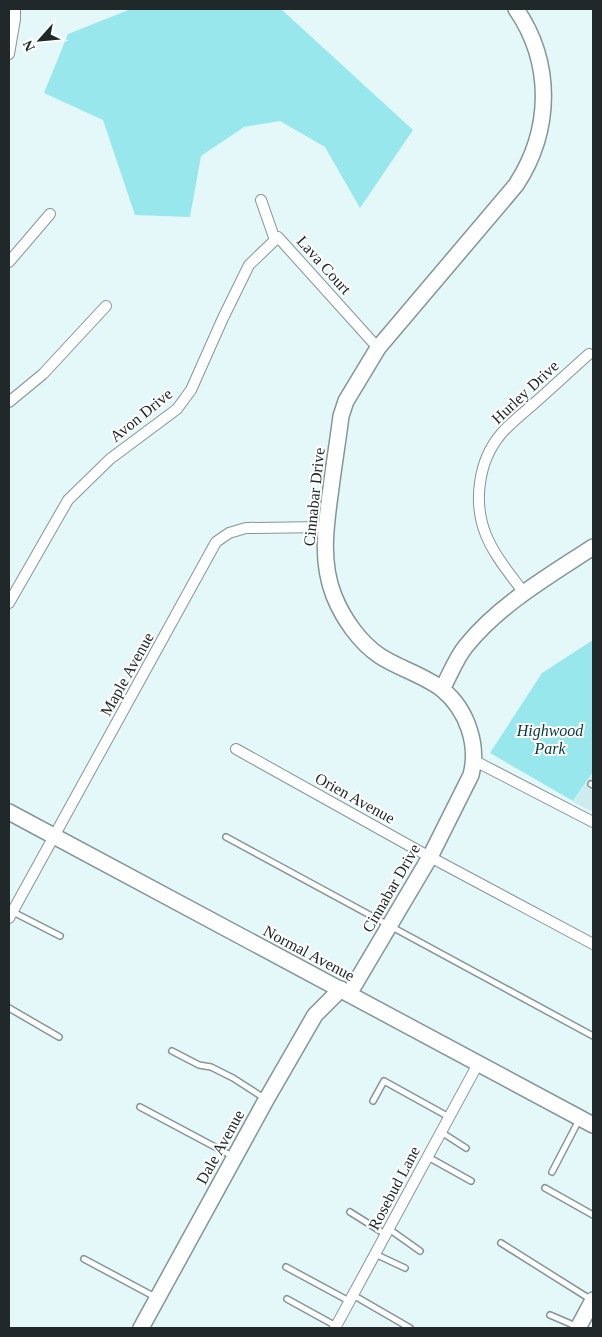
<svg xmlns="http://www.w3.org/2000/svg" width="602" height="1337" font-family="'Times New Roman',serif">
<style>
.built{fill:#ceecef}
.green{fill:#97e7ed}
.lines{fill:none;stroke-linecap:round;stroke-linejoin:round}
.lane-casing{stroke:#839698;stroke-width:8}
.street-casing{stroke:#839698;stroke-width:12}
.secondary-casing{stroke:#839698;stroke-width:18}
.lane{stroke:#fff;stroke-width:5}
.street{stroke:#fff;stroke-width:10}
.secondary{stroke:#fff;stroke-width:15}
.labels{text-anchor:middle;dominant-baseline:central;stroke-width:4;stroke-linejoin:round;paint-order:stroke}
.street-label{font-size:16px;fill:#202829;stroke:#fff}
.park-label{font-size:16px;font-style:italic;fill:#05393d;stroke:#fff}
</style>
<rect width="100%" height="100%" fill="#e4f8fa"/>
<path class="built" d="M593,773V812L573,802Z"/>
<g class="green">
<path d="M131,9H281L413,130L360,208L325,147L280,121L244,127L201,156L190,217L135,215L103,120L44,93L68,34Z"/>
<path d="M593,640V772L573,801L490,753L542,673Z"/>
</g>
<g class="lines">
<g class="lane-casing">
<g id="lane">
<path d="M591,784L593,785"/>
<path d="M226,837L593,1036"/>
<path d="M13,912L60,936"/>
<path d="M9,1008L59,1037"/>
<path d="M172,1051L199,1065L211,1067L233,1078L264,1098"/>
<path d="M373,1101L384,1081L449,1117"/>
<path d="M140,1107L232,1156"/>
<path d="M441,1132L466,1148"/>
<path d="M428,1157L471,1181"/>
<path d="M552,1172L579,1120"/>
<path d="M545,1188L593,1215"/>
<path d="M350,1212L385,1234"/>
<path d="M389,1229L420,1251"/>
<path d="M501,1243L590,1299"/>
<path d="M375,1254L405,1268"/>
<path d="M84,1259L157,1298"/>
<path d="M286,1267L349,1301"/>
<path d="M353,1295L410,1328"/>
<path d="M287,1299L336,1326"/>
<path d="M550,1315L578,1327"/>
</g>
</g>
<g class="street-casing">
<g id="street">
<path d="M9,54L15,19V9"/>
<path d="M261,200L275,240"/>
<path d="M275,240L278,237L378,348"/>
<path d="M9,262L50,214"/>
<path d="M9,402L43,374L106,306"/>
<path d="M524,593C511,575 495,557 486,535C473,503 478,461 501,434C511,422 526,411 538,400C555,385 572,369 589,354"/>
<path d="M9,603L68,500L110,459L177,409L191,390L223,318L249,265L275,240"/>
<path d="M236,749L419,851L593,944"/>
<path d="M475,761L593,822"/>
<path d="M9,918L216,542L229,533L246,528L326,527"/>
<path d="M335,1328L479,1062"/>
</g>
</g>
<g class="secondary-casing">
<g id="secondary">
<path d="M442,689C450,675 456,658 466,646C500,604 549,576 593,547"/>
<path d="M9,812L593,1125"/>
<path d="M349,994L430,857L471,775C479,745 467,710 443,690C426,676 398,668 380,656C359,642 343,618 334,596C320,561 326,524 331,488C334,464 338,440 341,416L346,401L378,348L516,185C552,130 553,63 516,9"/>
<path d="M141,1328L266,1100L315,1015L341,989"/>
<path d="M578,1328L593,1300"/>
</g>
</g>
<use href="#lane" class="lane"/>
<use href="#street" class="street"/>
<use href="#secondary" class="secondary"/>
</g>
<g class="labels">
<g class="street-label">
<text transform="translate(324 265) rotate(48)">Lava Court</text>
<text transform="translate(525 392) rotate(-43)">Hurley Drive</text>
<text transform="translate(141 415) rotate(-39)">Avon Drive</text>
<text transform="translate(314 497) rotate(-84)">Cinnabar Drive</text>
<text transform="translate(127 674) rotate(-61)">Maple Avenue</text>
<text transform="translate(355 798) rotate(29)">Orien Avenue</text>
<text transform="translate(391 888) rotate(-60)">Cinnabar Drive</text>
<text transform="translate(309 953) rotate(28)">Normal Avenue</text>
<text transform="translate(220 1147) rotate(-61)">Dale Avenue</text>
<text transform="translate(394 1188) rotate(-62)">Rosebud Lane</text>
</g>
<g class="park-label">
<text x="550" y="730">Highwood<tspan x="550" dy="18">Park</tspan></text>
</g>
</g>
<rect width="602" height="1337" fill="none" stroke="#202829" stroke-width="20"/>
<g transform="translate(40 40) rotate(243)" stroke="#ffffff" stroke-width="4" paint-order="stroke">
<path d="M0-4L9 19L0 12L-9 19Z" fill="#202829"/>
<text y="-8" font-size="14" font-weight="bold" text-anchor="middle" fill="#202829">N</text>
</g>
</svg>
